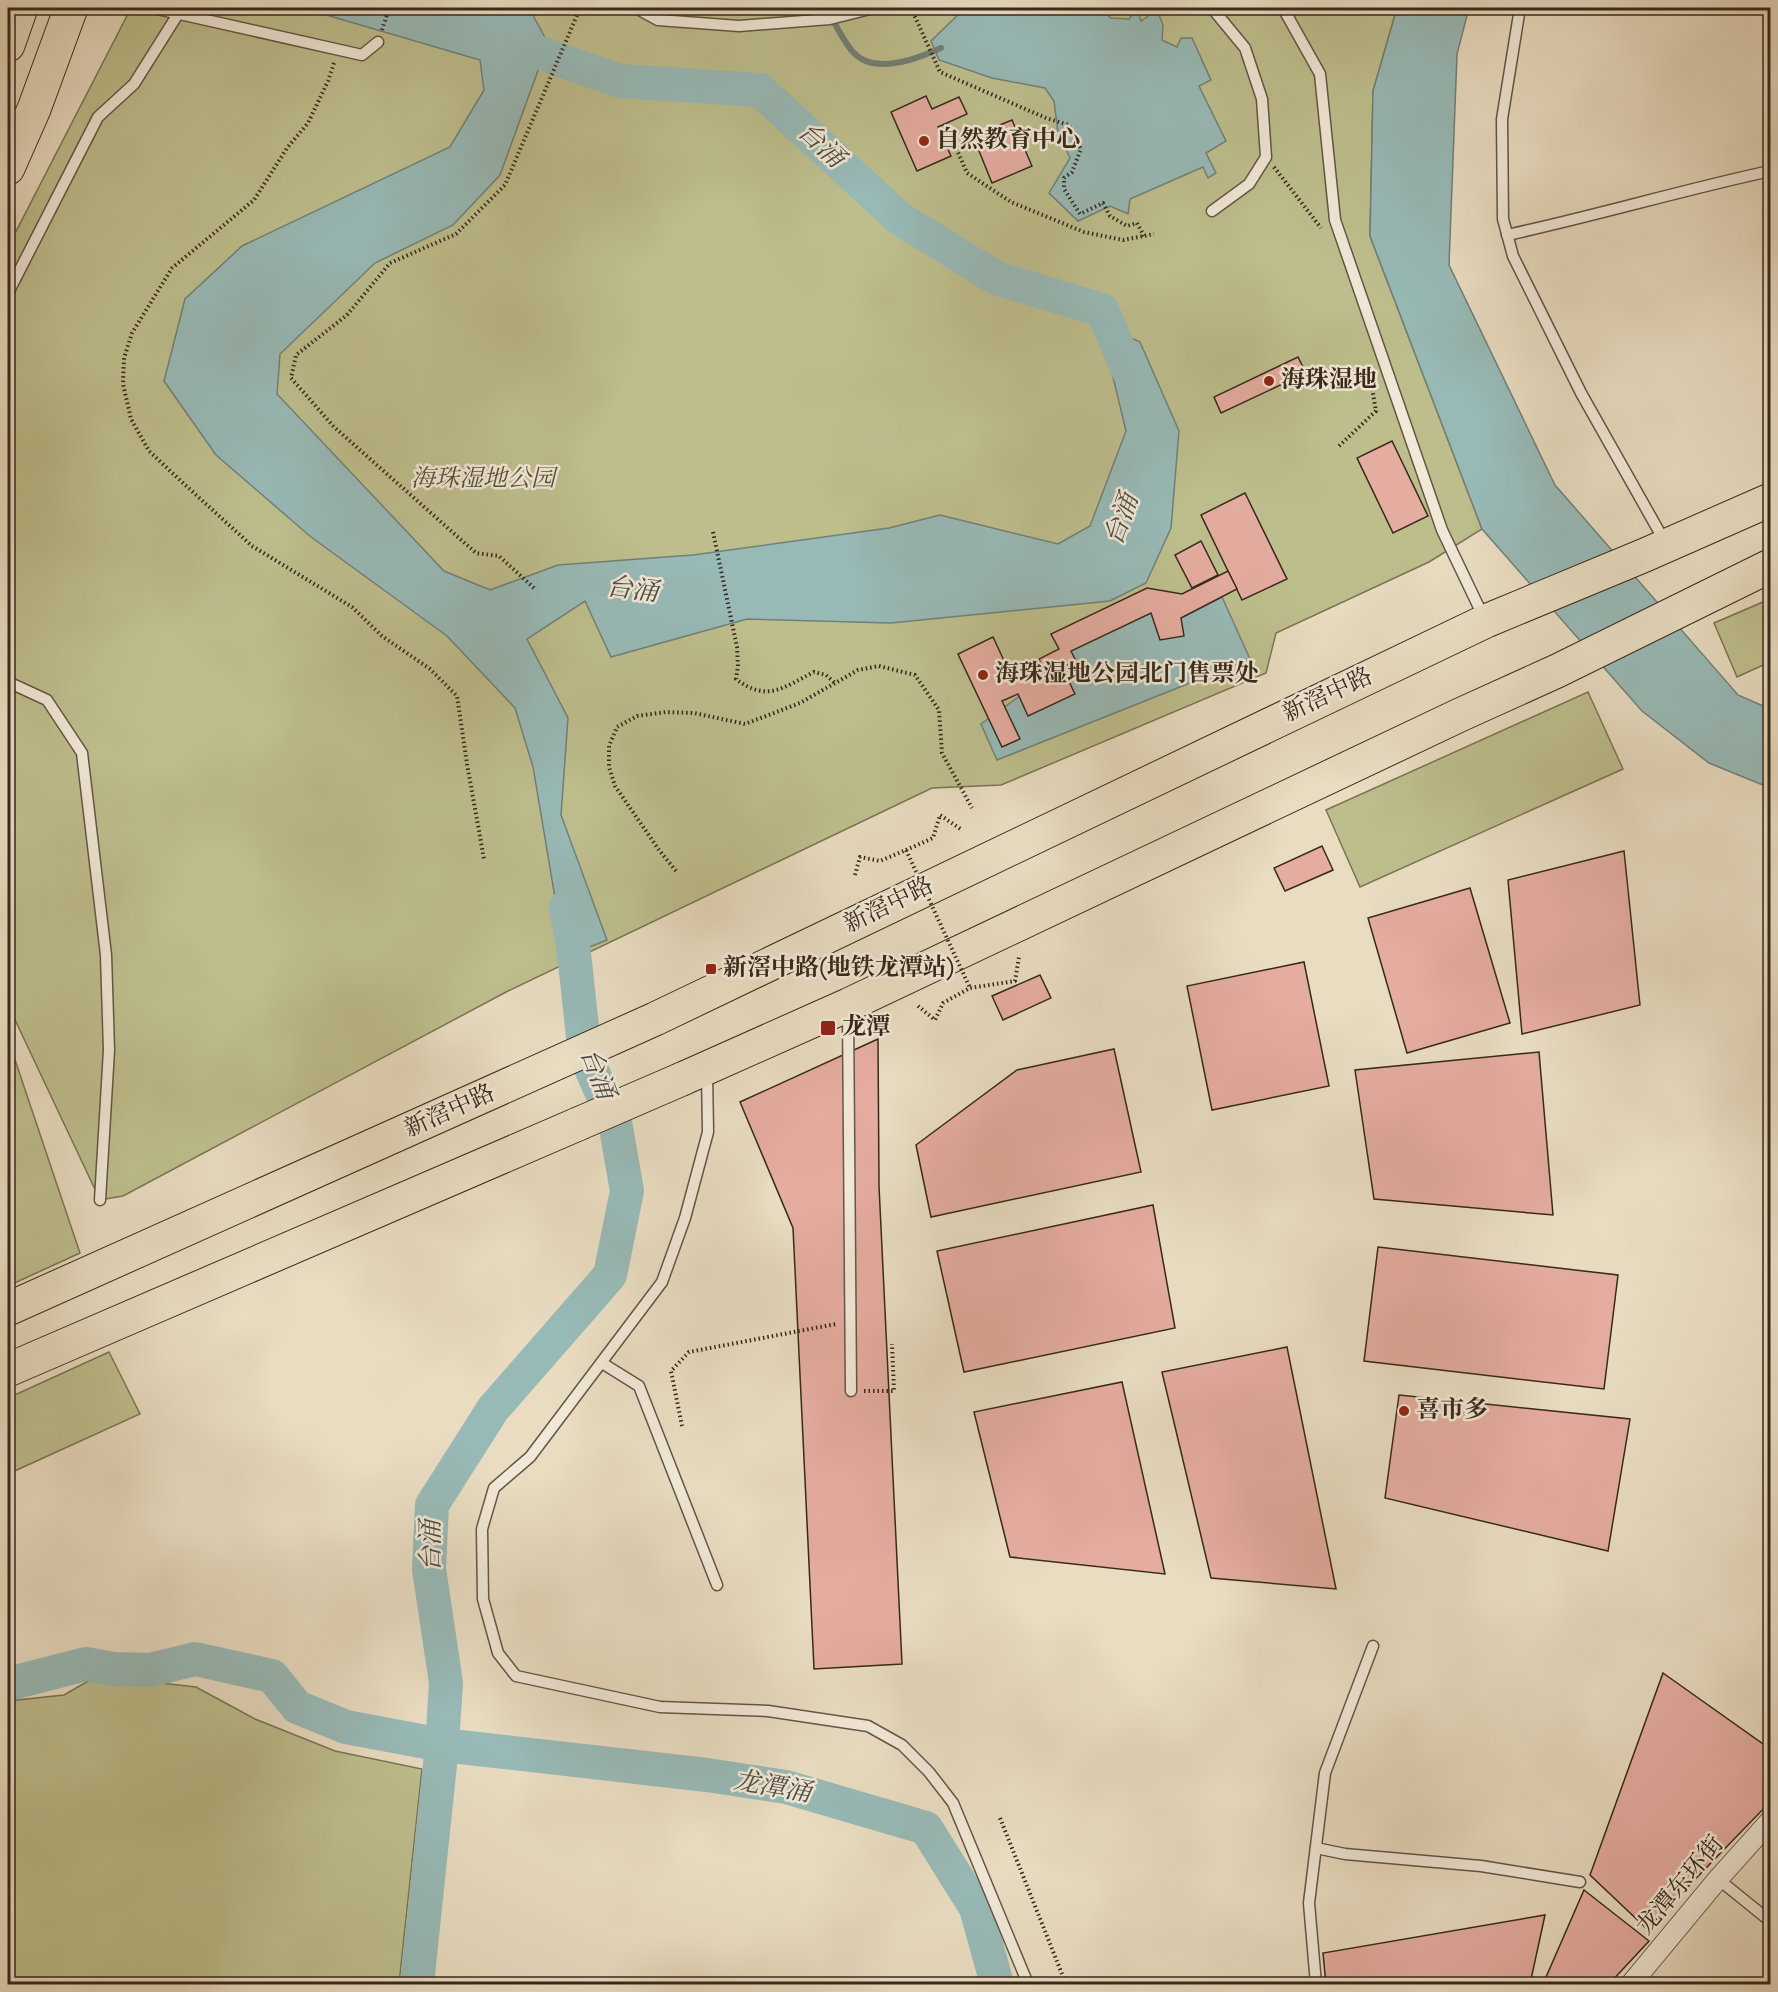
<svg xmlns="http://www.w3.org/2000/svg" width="1778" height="1992" font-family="'Sorts Mill Goudy','Noto Serif SC',serif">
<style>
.green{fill:#bebe8d;stroke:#7a7454;stroke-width:1.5}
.water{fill:#98bab7;stroke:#718079;stroke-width:1.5}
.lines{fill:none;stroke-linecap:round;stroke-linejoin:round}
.stream{stroke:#718079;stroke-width:6}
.river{stroke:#98bab7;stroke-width:34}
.building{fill:#e5aca0;stroke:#36291c;stroke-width:1.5}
.service-casing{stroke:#635645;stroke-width:13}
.minor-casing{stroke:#635645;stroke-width:22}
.trunk-casing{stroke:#36291c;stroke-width:35}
.motorway-casing{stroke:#36291c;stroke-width:35}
.path{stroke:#36291c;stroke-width:4;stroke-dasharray:1.5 3;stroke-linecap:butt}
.service{stroke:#f1e8d7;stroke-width:10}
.minor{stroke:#f1e8d7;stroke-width:20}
.trunk{stroke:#e9dcc1;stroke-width:33}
.motorway{stroke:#e9dcc1;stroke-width:33}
.trunk-bridge-casing{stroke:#36291c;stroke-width:35;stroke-linecap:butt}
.path-bridge{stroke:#36291c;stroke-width:4;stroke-dasharray:1.5 3;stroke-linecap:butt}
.trunk-bridge{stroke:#e9dcc1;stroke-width:33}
.poi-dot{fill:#8f2418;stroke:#f1e8d7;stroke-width:2}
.labels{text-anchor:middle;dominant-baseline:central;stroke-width:5;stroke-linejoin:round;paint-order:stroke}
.poi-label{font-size:24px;font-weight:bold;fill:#36291c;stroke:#f1e8d7;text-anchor:start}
.park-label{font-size:24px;font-style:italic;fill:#584e38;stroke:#f1e8d7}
.street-label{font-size:24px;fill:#36291c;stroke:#f1e8d7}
.water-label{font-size:26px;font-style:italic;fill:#4e4d43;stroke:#f1e8d7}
</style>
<rect width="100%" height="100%" fill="#e9dcc1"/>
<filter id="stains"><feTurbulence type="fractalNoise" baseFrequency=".00333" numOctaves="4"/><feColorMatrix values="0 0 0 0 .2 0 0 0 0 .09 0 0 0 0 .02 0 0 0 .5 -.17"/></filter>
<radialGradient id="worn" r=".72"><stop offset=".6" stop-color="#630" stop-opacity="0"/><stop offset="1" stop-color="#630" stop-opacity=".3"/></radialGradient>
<g class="green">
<path d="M131,8H1397L1373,91L1370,236L1482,529L1429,562L1276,633L1266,673L1001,785L932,788L508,991L123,1196L100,1200L8,1005V247Z"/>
<path d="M1770,599V662L1737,677L1714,623Z"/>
<path d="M1588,692L1623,769L1360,887L1326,810Z"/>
<path d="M8,1039L80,1253L8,1286Z"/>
<path d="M109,1352L140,1414L8,1474V1398Z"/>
<path d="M97,1676L196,1687L255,1719L335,1751L422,1769L399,1984H8V1701L64,1695Z"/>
</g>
<g class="water">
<path d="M307,8H529L548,43L500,175L453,225L375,263L280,354L277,394L444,571L490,590L558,565L693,555L889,528L940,515L1058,544L1090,526L1126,431L1108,356L1110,328L1140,342L1179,431L1171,528L1146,583L1110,601L891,623L747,619L611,657L585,601L527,639L568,718L561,815L607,940L565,957L533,767L515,708L447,636L311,537L216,455L164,381L185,299L242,246L450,147L484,90L480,60L323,14Z"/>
<path d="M965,8H1100L1111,18L1129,19L1137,8L1141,21L1157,10L1163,25L1162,40L1177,47L1181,38H1192L1211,80L1199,86L1226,141L1206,153L1216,173L1208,178L1203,167L1130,199L1128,214L1110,206L1078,221L1049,193L1070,158L1058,133L1054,101L1045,88L992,78L939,60L931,41Z"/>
<path d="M1397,8H1469L1457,54L1449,265L1555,485L1738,695L1770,709V788L1709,763L1642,711L1482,529L1370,236L1373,91Z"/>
<path d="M1222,597L1250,659L997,760L981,724L1017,698L1070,647L1149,605L1185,616Z"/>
</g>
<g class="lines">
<path class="stream" d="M826,8C834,21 843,41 853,52C874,76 917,59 941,48"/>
<g class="river">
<path d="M413,8L620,81L760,90L899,218L996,278L1102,310L1128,370"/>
<path d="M8,1684L86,1664L113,1669L150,1670L195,1659L272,1676L297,1707L346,1727L442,1745L707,1775L786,1787L926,1828L976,1908L997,1984"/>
<path d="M417,1984L442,1745L446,1683L429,1569L432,1505L493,1409L610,1275L627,1191L615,1122L585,1055L574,953L566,907"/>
</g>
</g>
<g class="building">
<path d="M926,96L932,109L959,97L967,114L938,127L951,156L917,171L891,112Z"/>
<path d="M1012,120L1032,166L992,183L973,136Z"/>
<path d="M1298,357L1306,373L1221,413L1214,397Z"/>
<path d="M1392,441L1428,516L1393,533L1357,458Z"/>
<path d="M1245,493L1287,579L1242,600L1201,515Z"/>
<path d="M1201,541L1218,575L1192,588L1175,555Z"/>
<path d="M1228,571L1237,589L1181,618L1184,636L1160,640L1151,613L1071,651L1076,661L1062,667L1075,694L1028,716L1018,694L1002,701L1020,739L1002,747L958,654L993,637L1013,680L1029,673L1033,683L1046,676L1039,659L1059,649L1051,634L1147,588L1182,594Z"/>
<path d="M1322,846L1333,870L1285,891L1274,868Z"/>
<path d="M1624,851L1640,1005L1522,1034L1508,880Z"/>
<path d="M1470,888L1510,1023L1407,1053L1368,918Z"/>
<path d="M1304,962L1329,1086L1212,1110L1187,986Z"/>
<path d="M1040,975L1051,998L1003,1020L992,996Z"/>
<path d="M878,1039L879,1186L902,1664L814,1669L793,1228L740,1102Z"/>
<path d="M1114,1049L1141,1172L931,1217L916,1145L1017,1070Z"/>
<path d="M1539,1052L1553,1215L1374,1199L1355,1070Z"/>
<path d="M1153,1205L1175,1328L964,1372L937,1251Z"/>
<path d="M1378,1247L1618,1275L1604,1389L1364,1361Z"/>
<path d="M1287,1347L1336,1589L1211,1578L1162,1372Z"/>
<path d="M1122,1382L1165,1574L1010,1557L974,1412Z"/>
<path d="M1399,1395L1630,1419L1608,1551L1385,1498Z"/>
<path d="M1663,1673L1770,1749V1802L1647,1929L1590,1875Z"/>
<path d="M1584,1890L1649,1941L1609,1984H1543Z"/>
<path d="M1545,1915L1530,1984H1326L1323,1953Z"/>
</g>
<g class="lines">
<g class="service-casing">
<g id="service">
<path d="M153,8L362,55L378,42"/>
<path d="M636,8L658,20L739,26L830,19L874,8"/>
<path d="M1212,8L1245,48L1262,99L1266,157L1249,184L1212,211"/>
<path d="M1283,8L1320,74L1335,220L1442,530L1484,618"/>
<path d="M1520,8L1502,119L1503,219L1513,256L1581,393L1665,542"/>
<path d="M1507,235C1595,216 1682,190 1770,171"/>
<path d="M8,293L98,117L134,84L178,14"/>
<path d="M8,682L47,700L82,753L106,955L109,1050L100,1200"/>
<path d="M848,1011L851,1391"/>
<path d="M707,1072L708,1132L685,1218L662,1282L530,1457L494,1488L482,1529L483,1599L498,1653L516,1676L660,1707L768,1711L868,1726L902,1745L929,1772L953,1803L1028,1984"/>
<path d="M602,1363L639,1386L717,1585"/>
<path d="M1316,1848L1345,1854L1481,1866L1580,1882"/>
<path d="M1718,1879L1770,1921"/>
<path d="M1316,1984L1309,1903L1325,1773L1373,1646"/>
</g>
</g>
<g class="minor-casing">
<path id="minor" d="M1631,1984L1718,1879L1770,1821"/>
</g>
<g class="trunk-casing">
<g id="trunk">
<path d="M682,1079L848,1005L1462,714L1557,671L1770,566"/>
<path d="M8,1309L655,1019L1486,621L1645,555L1770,500"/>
<path d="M8,1370L578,1124"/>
</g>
</g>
<g class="motorway-casing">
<g id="motorway">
<path d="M8,45L21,8"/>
<path d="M8,168L34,109L71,8"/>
</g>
</g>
<g class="path">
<path d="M911,8L940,72L1046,118L1069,125L1081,149L1072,172L1064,178V189L1080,214L1103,203L1110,216L1127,226L1137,223L1144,236"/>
<path d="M382,30L389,8"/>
<path d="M334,63L328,81L308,123L287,148L254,200L172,268L132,333L124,358L123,384L131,419L149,451L183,483L252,546L352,607L382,636L430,669L457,696L467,764L484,859"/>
<path d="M949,132L967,173L1011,202L1084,232L1123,240L1154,234"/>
<path d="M1274,167L1321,228"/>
<path d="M1339,446L1376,411L1369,370"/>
<path d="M713,532L737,647L738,666L736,679C767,703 784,687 814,672L826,675L835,683"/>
<path d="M534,588L499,556L476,553L334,427L291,378L296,355L347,315L390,263L456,234L505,185L580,8"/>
<path d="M906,850L933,838L940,815L962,830"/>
<path d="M676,871L659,850L615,786L609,767V746L617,727L637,716L666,712L694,713L745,724L800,703L858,670L879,666L915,675L939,710L942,753L972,808"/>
<path d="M864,1391H894L892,1344"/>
<path d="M682,1426L671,1371L689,1352L836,1324"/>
<path d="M1000,1818L1066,1984"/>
</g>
<use href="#service" class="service"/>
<use href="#minor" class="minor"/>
<use href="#trunk" class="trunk"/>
<use href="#motorway" class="motorway"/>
<g class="trunk-bridge-casing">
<path id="trunk-bridge" d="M578,1124L682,1079"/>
</g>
<g class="path-bridge">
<path d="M855,875L860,857L880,861L906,850L970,988"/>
<path d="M918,1006L935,1020L943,1003L970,988L1015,981L1019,957"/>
</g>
<use href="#trunk-bridge" class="trunk-bridge"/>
</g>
<g class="poi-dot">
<circle cx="924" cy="141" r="6"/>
<circle cx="1269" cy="381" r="6"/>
<circle cx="983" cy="675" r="6"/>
<rect x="705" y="963" width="12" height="12" rx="3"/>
<rect x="820" y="1020" width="16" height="16" rx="3"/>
<circle cx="1404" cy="1411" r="6"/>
</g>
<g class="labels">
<g class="poi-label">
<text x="936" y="141">自然教育中心</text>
<text x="1281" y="381">海珠湿地</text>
<text x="995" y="675">海珠湿地公园北门售票处</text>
<text x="723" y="969">新滘中路(地铁龙潭站)</text>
<text x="842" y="1028">龙潭</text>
<text x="1416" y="1411">喜市多</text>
</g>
<g class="park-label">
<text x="483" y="480">海珠湿地公园</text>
</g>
<g class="street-label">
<text transform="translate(1328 696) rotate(-25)">新滘中路</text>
<text transform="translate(889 906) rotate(-26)">新滘中路</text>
<text transform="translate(450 1112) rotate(-24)">新滘中路</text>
<text transform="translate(1681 1886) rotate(-50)">龙潭东环街</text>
</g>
<g class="water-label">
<text transform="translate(820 146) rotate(43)">台涌</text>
<text transform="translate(1123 520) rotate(-70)">台涌</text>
<text transform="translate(632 591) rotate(7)">台涌</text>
<text transform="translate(596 1074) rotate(69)">台涌</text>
<text transform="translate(432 1546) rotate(-90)">台涌</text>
<text transform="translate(772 1788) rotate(10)">龙潭涌</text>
</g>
</g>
<rect width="1778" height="1992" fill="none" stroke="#e9dcc1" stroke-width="30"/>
<rect x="9" y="9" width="1760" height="1974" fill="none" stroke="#36291c" stroke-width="3"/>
<rect x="15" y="15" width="1748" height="1962" fill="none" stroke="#36291c" stroke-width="1.5"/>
<rect width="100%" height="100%" filter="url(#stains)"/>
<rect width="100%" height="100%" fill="url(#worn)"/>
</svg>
